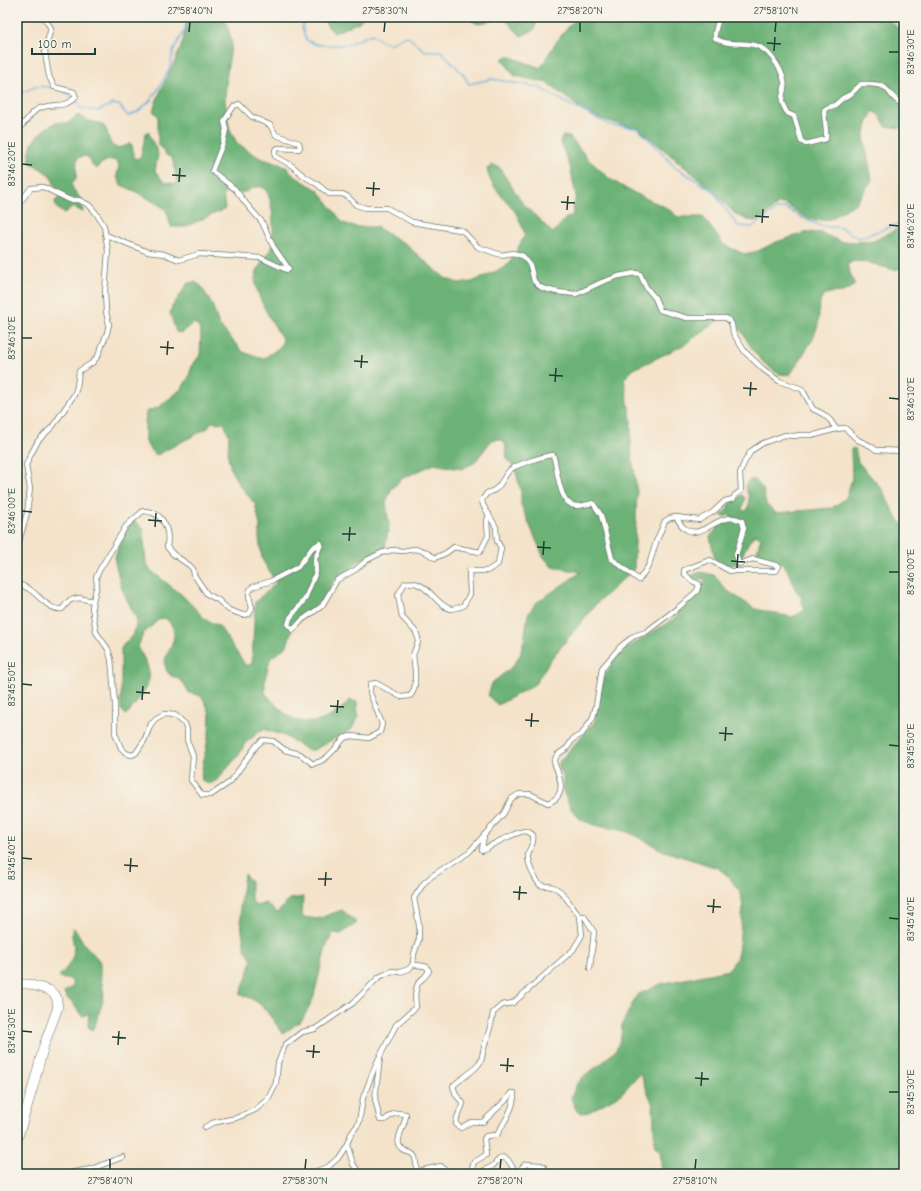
<svg xmlns="http://www.w3.org/2000/svg" width="921" height="1191" font-family="'Comic Neue',sans-serif">
<style>
.forest{fill:#6cb277;stroke:#467856}
.lines{fill:none;stroke-linecap:round;stroke-linejoin:round}
.stream{stroke:#67acdd;stroke-width:1.5}
.street-casing{stroke:#6a7768;stroke-width:6}
.highway-casing{stroke:#6a7768;stroke-width:10}
.street{stroke:#fff;stroke-width:4.5}
.highway{stroke:#fff;stroke-width:9}
.ticks{fill:none;stroke:#1f3d34;stroke-width:1.5}
.neatline{fill:none;stroke:#1f3d34;stroke-width:1.5}
.ticks-label{font-size:10px;text-anchor:middle;fill:#1f3d34}
</style>
<rect width="100%" height="100%" fill="#f7f3e8"/>
<filter id="ink" filterUnits="userSpaceOnUse"><feTurbulence type="fractalNoise" baseFrequency=".025" numOctaves="2"/><feDisplacementMap in="SourceGraphic" scale="8" xChannelSelector="R" yChannelSelector="G"/><feConvolveMatrix kernelMatrix="1 2 1 2 8 2 1 2 1" color-interpolation-filters="sRGB"/></filter>
<filter id="wash" filterUnits="userSpaceOnUse"><feTurbulence type="fractalNoise" baseFrequency=".012" numOctaves="4" result="noise"/><feDisplacementMap in="SourceGraphic" scale="16" xChannelSelector="R" yChannelSelector="G"/><feGaussianBlur stdDeviation="0.9" result="paint"/><feColorMatrix in="noise" values="0 0 0 0 0 0 0 0 0 0 0 0 0 0 0 0 0 1.4 0 .05"/><feComposite in="paint" operator="in"/></filter>
<g filter="url(#wash)">
<rect width="100%" height="100%" fill="#f4e3ca"/>
<g class="forest">
<path d="M188,17H221L227,23L232,43L227,71L225,99L227,116L230,130L237,143L260,158L285,166L294,176L318,190L343,223L356,227H376L409,246L413,251L445,278L458,283L472,282L503,268L509,264L525,235C522,227 519,216 513,209C503,196 490,187 487,169L493,165L499,167L523,204L553,233L566,218L572,216L576,195L570,167L560,141L563,136L570,137L589,160L610,179L628,190L667,208L678,217H703L724,245L744,254L758,251L776,242L808,232L822,233L841,242L874,241L904,225V267L894,270L867,262L853,261L847,265L855,285L843,292L829,293L823,296L820,302L818,325L813,339L790,375L780,374L774,371L763,362L754,352L739,327L725,315L684,345L634,369L624,379L631,419V448L637,493L634,569L596,604L551,659L535,684L498,705L488,696L492,683L513,666L520,655L524,641L528,614L536,603L581,572L552,567L543,556L521,505V492L515,468L507,459L505,442L499,439L492,440L474,463L461,469L434,464L401,479L391,490L386,503L389,525L385,548L359,561L343,575L335,579L324,598L293,626L287,646L270,659L265,679V693C273,701 281,712 290,717C312,730 335,717 350,700L357,702L358,716L352,729L314,750H307L283,735L263,729L245,743L239,755L215,782L208,784L202,781L201,774L209,733L210,713L204,700L199,695L189,693C187,689 184,683 180,680C175,677 168,676 166,669C159,653 188,637 165,618L158,620L143,634L138,647C142,655 147,663 149,671C153,683 134,707 126,715L121,710V648L134,633L137,620L122,589L115,563V557L122,537L132,519L143,528L146,563L150,570L182,595L206,620L219,626L246,666L252,664L255,602L276,583L262,559L259,538L260,525L255,504L238,483L231,470L228,456L229,435L224,423L211,422L208,428L157,455C141,447 145,428 146,412L159,407L180,390L188,379L192,366L200,355L201,334L199,328L194,323L182,333L176,332L170,313L172,307L188,283L195,282L201,286L212,304L219,325L243,352L263,359L280,347L283,340C274,325 255,296 255,278C256,270 267,253 273,246C273,234 276,182 256,187C252,187 249,191 245,192C238,194 230,193 223,193L225,209L185,227H171C169,221 168,212 164,208L135,191L121,185C120,182 117,179 117,176C117,169 122,165 115,160H109L100,164L99,167L96,169C91,166 91,159 86,156L79,157L77,160L76,178L72,184V187L80,198L83,212L73,207L65,213C57,210 56,209 55,201L60,197C60,195 51,177 50,176C46,172 34,164 30,163C29,158 29,153 31,147C34,137 48,124 59,122C61,122 65,123 68,123L78,115C82,117 86,120 89,121C95,123 99,121 104,126C110,132 107,151 121,147C125,146 127,146 130,143L132,145L134,156L136,159L139,158L141,155L146,133L148,131L158,154L155,171L164,182L178,184L172,158L166,155L158,143V116L153,111C159,91 169,74 177,56C183,44 186,30 188,17Z"/>
<path d="M322,17H363L359,22L334,33L329,28Z"/>
<path d="M465,17H538L534,30L521,36L507,21L500,18L478,24Z"/>
<path d="M578,17H884L895,25L904,36V127L899,128L886,126L879,115L873,111L867,124L864,138L872,180L856,203L830,219L816,221L803,216L785,204H778L762,218L755,221L748,220L735,214L710,188L639,129L604,120L585,112L547,83L515,76L502,59L508,56L541,68C550,50 563,31 578,17Z"/>
<path d="M855,448L858,462L882,489L895,515L904,526V1174H662L660,1151L655,1147L653,1105L640,1073L621,1094L589,1112L582,1113L576,1110L571,1098L576,1085L585,1075L601,1064L616,1050L621,1037L622,1024L637,995L661,984L728,970L736,959L738,952L743,908L741,894L729,877L718,868L664,851L628,832L594,825L581,820L571,809L563,791V775L559,769V762L595,721L603,678L612,662L627,648L672,620L696,595L706,579H692L690,576L700,572L714,575L725,589L755,609L792,617L804,611L801,597L795,589L787,569L779,562L756,554L761,538L755,535C746,543 744,553 739,564L723,566L715,559L710,537L718,527L732,517L730,515L724,517L721,515L728,509V505L733,500L742,495L745,498L742,509L744,511L748,510L749,498L745,485L749,480H755L763,489L766,504L776,513L832,508L846,498L852,478L851,449Z"/>
<path d="M244,874L251,882V899L256,906L266,903L277,913L290,899L303,897L302,917L317,919L342,910L357,923L341,934L333,933L326,947L313,999L302,1020L283,1034C272,1019 260,997 240,995L247,976L252,959L245,949L242,931L240,908Z"/>
<path d="M73,928L76,930L84,944L98,959L100,963V974L104,994L103,1000L95,1026L92,1030L88,1027L89,1013L84,1016L81,1015L72,1002L66,998L64,992L73,987V983L69,978L64,979L59,976C70,965 76,957 73,941C72,936 71,933 73,928Z"/>
</g>
<g class="lines">
<g class="stream">
<path d="M306,17L302,27L306,40L318,45H346L372,34L380,40L390,44L399,39L407,36L425,51H441L463,74L469,84L492,79L538,87L572,106L610,125L637,128L657,147L675,167L712,190L738,226L752,227L776,210L785,208L803,218L821,226L841,228L859,238L904,222"/>
<path d="M17,87L18,90C25,94 28,90 34,87C39,86 47,87 52,87"/>
<path d="M65,92L77,101L80,108L98,111L113,104L119,105L128,116L137,112L150,101L157,91L169,70L174,49L184,32L188,17"/>
</g>
</g>
</g>
<g filter="url(#ink)">
<g class="lines">
<g class="street-casing">
<g id="street">
<path d="M719,17C718,24 714,31 715,38C727,46 740,42 754,45C768,48 781,67 784,81C786,88 781,95 782,102C783,106 786,110 787,113L794,116L798,129L801,141L806,144L826,139C827,129 824,120 824,110L826,108L835,105L843,98L851,94L861,84C868,84 877,83 884,87C891,92 894,102 904,104"/>
<path d="M17,129C27,124 29,112 40,108C56,102 61,110 76,97L74,92L54,87L49,76L46,59L45,50L51,28L43,17"/>
<path d="M17,206L31,188L43,187L70,200H79L89,205L96,213L104,226L108,251L105,292L106,312L109,324L107,333L98,356L92,363L79,371L77,387L74,395L53,426L38,441L30,456L26,465L30,489L27,513L17,549"/>
<path d="M106,235L148,252L164,254L179,260L199,254L261,258L287,270L289,269L273,246L262,222L248,206L235,189L212,171L223,143L226,129L224,121L234,106L239,104L252,117L270,125L276,135L299,143L300,147L299,149L278,148L275,150V156L291,165L304,176L317,184L329,194H342L347,196L356,205L366,208H387L412,222L460,230L463,231L478,247L501,255L513,253L523,256L530,265L534,281L538,285L542,288L557,292L576,294L602,282L619,276L635,273L640,274L646,287L655,298L660,310L687,318H726L730,321L732,325L733,333L745,352L763,369L779,381L802,389L813,409L823,414L830,420L836,429"/>
<path d="M17,584C21,585 26,587 29,589C39,595 49,611 62,609L70,600L79,598L93,601L92,607L96,632L108,649L111,659L115,704V733L121,748L125,752L128,754L132,755L136,753L144,741L151,724L155,719L164,714L175,715L185,724L187,730V740L193,756L191,780L202,795H211L230,782L257,745L263,740L273,741L285,750L300,754L313,764L321,761L327,757L334,750L344,738L351,736L369,738L380,732L382,724L370,693V684L376,683L401,697L410,696L413,692L415,685V671L413,655L418,642V638L416,632L402,617L398,595L405,583C428,579 435,606 451,609C454,609 460,607 463,606L470,594L469,571H487L498,564L501,548L497,541L496,527L483,505L482,500L487,493C502,490 502,476 511,469C516,465 546,455 553,455C558,468 558,506 577,506C582,506 588,504 593,503L601,515L612,559L639,580L649,565L656,542L665,521L670,518L676,517L699,520L713,512L725,501L733,499L735,495L741,491L740,473L744,463L751,451L763,443L785,435L794,436L800,435H815L836,429L845,428L858,440L871,446L876,450L904,451"/>
<path d="M17,599C21,607 21,613 17,621"/>
<path d="M93,601L97,585L96,577L100,569L126,526L143,511C163,511 170,529 167,547L173,554L189,565L193,569L194,575L207,594L218,600L229,610L243,615L249,614L252,608L249,596V592L252,587L271,581L298,567L312,548L320,543L321,544L315,559L316,572L305,599L290,618L288,625L293,630L302,620L322,606L337,580L355,570L367,560L381,553L392,550L403,551L414,549L424,551L435,558L446,553L454,547L480,552L488,536L487,521L489,514"/>
<path d="M484,835L482,850C492,845 515,832 525,831C528,831 530,833 533,835C535,843 529,848 528,856C527,864 535,879 540,885C544,886 549,886 553,887C565,891 571,908 580,916"/>
<path d="M380,1058L375,1099L380,1120H385C393,1113 395,1112 406,1114C406,1124 396,1137 399,1145C405,1158 417,1145 416,1168L419,1171L441,1166L448,1174"/>
<path d="M205,1127L212,1123L236,1118L255,1110L268,1099L276,1083L278,1063L285,1045L302,1032L315,1029L353,1003L379,977L392,971L400,972L409,969L413,964L414,954L419,939V925L414,898L424,883L432,876L469,852L504,813L511,799L519,794H530L548,803C568,796 560,777 554,762L557,755L567,748L573,739L582,734L593,717L596,706L602,668L621,646L634,636L646,632L679,607L697,591L699,584L692,581L684,573V570L710,560L730,571H776L779,566L753,559L739,564L736,555L744,528L742,521C719,508 702,544 683,527C681,525 678,520 676,517"/>
<path d="M347,1144L353,1164L360,1174"/>
<path d="M17,1173L46,1174"/>
<path d="M63,1174L91,1169L123,1157"/>
<path d="M307,1174L328,1167L338,1158L346,1146L351,1134L359,1123L363,1098L376,1064L396,1025L416,1007C415,998 414,988 420,981C424,978 426,976 429,971L427,967C423,965 418,966 413,964"/>
<path d="M470,1174L474,1162L486,1155L484,1139L486,1136L497,1135C504,1122 515,1107 514,1093H511L506,1100L483,1122H471L461,1128L456,1124C456,1115 461,1112 463,1103L456,1095L453,1086C461,1078 472,1073 479,1064C482,1061 482,1056 483,1052C486,1038 492,1026 493,1013L502,1005L513,1003L573,950L582,935L580,916H584L594,932L590,968"/>
<path d="M479,1174C483,1170 486,1170 491,1167C496,1164 497,1159 503,1157L508,1160L515,1171L521,1169L525,1164L541,1165L544,1167V1174"/>
</g>
</g>
<g class="highway-casing">
<path id="highway" d="M17,984H28L49,990L56,996L58,1007L44,1045L33,1087L17,1140"/>
</g>
<use href="#street" class="street"/>
<use href="#highway" class="highway"/>
</g>
</g>
<path class="ticks" d="M189,32L190,22M384,32L385,22M580,32V22M775,32L776,22M767,43L781,44M774,51L775,37M889,52H899M22,164L32,165M172,175L186,176M179,182L180,168M366,188L380,189M373,196L374,182M561,202L575,203M567,210L568,196M755,216L769,217M762,223L763,209M889,225L899,226M22,338H32M160,347L174,348M167,355L168,341M354,361L368,362M361,368L362,355M549,375L563,376M555,382L556,368M743,388L757,389M750,396L751,382M889,398L899,399M22,511L32,512M148,520L162,521M155,527L156,513M342,534H356M349,541L350,527M537,547L551,548M543,555L544,541M731,561L745,562M737,568L738,554M889,572H899M22,684L32,685M136,692L150,693M142,700L143,686M330,706L344,707M337,713L338,700M525,720L539,721M531,727L532,713M719,733L733,734M725,741L726,727M889,745L899,746M22,858L32,859M124,865L138,866M130,872L131,858M318,879H332M325,886L326,872M513,892L527,893M519,900L520,886M707,906L721,907M713,913L714,899M889,918L899,919M22,1031L32,1032M112,1037L126,1038M118,1045L119,1031M306,1051L320,1052M313,1058L314,1045M500,1065L514,1066M507,1072L508,1058M695,1078L709,1079M701,1086L702,1072M889,1092H899M110,1169V1159M305,1169L306,1159M500,1169L501,1159M695,1169L696,1159"/>
<rect width="921" height="1191" fill="none" stroke="#f7f3e8" stroke-width="44"/>
<path d="M32 48v6h63v-6" fill="none" stroke="#1f3d34" stroke-width="2"/>
<text x="38" y="48" font-size="12" fill="#1f3d34" stroke="#f7f3e8" stroke-width="3" paint-order="stroke">100 m</text>
<rect x="22" y="22" width="877" height="1147" class="neatline"/>
<g class="ticks-label">
<text x="190" y="14">27°58'40"N</text>
<text x="385" y="14">27°58'30"N</text>
<text x="580" y="14">27°58'20"N</text>
<text x="776" y="14">27°58'10"N</text>
<text transform="translate(910 52) rotate(-90)" y="4">83°46'30"E</text>
<text transform="translate(11 164) rotate(-90)" y="4">83°46'20"E</text>
<text transform="translate(910 226) rotate(-90)" y="4">83°46'20"E</text>
<text transform="translate(11 338) rotate(-90)" y="4">83°46'10"E</text>
<text transform="translate(910 399) rotate(-90)" y="4">83°46'10"E</text>
<text transform="translate(11 511) rotate(-90)" y="4">83°46'00"E</text>
<text transform="translate(910 572) rotate(-90)" y="4">83°46'00"E</text>
<text transform="translate(11 684) rotate(-90)" y="4">83°45'50"E</text>
<text transform="translate(910 746) rotate(-90)" y="4">83°45'50"E</text>
<text transform="translate(11 858) rotate(-90)" y="4">83°45'40"E</text>
<text transform="translate(910 919) rotate(-90)" y="4">83°45'40"E</text>
<text transform="translate(11 1031) rotate(-90)" y="4">83°45'30"E</text>
<text transform="translate(910 1092) rotate(-90)" y="4">83°45'30"E</text>
<text x="110" y="1184">27°58'40"N</text>
<text x="305" y="1184">27°58'30"N</text>
<text x="500" y="1184">27°58'20"N</text>
<text x="695" y="1184">27°58'10"N</text>
</g>
</svg>
